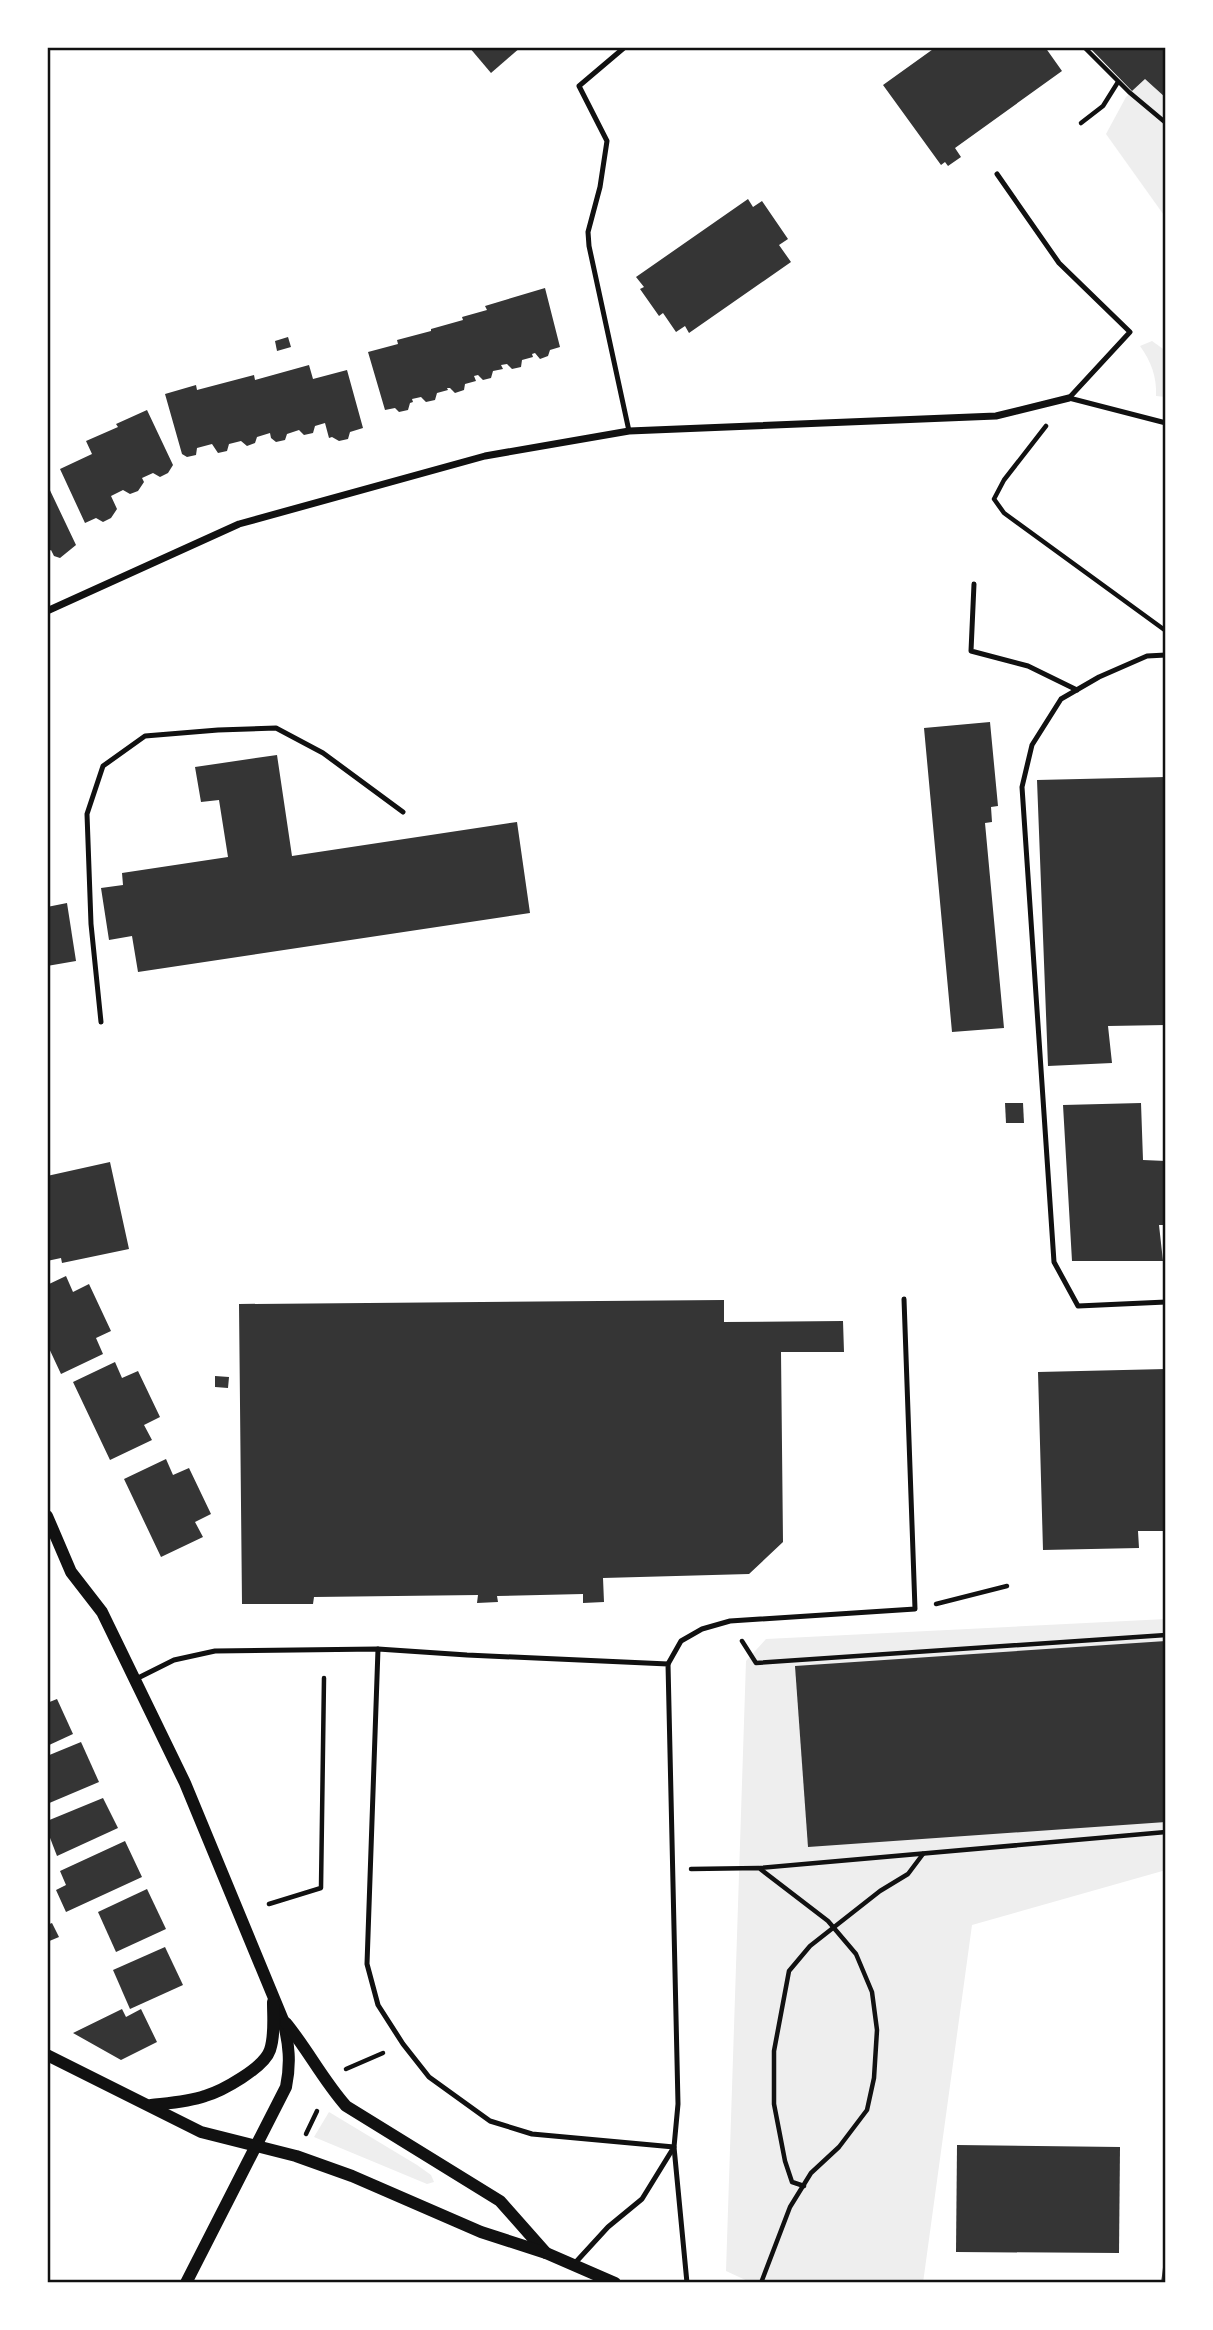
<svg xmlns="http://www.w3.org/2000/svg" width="1213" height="2330" font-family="Jost,sans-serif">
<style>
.green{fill:#eee}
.building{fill:#353535}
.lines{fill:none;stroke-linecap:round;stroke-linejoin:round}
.path{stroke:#111;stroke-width:4.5}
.service{stroke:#111;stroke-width:5}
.minor{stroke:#111;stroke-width:7}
.tertiary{stroke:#111;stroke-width:12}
.neatline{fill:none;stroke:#111;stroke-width:2.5}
</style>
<rect width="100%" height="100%" fill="#fff"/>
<g class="green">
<path d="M1145,79L1166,98V218L1106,134L1126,97Z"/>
<path d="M1152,341L1166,351V397L1156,396C1157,377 1151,361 1140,346Z"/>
<path d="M1166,1619V1870L972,1925L923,2283H752L726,2271L746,1661L766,1639Z"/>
<path d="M329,2112L417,2165L431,2175L434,2182L427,2184L314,2137Z"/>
</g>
<g class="building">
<path d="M469,47H521L491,73Z"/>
<path d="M936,47H1045L1062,71L955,148L961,157L948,166L945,162L941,165L883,85Z"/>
<path d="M1089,47H1166V98L1145,79L1132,91Z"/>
<path d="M748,199L753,207L762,201L788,239L779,245L791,262L689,333L685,326L676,332L663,313L659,316L640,289L644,287L636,277Z"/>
<path d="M545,288L560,347L550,350L548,356L540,359L535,353L532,354L533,357L522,360L521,367L512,369L507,364L501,365L503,369L493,371L491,378L483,380L478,375L474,376L476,381L465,384L464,390L455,393L450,388H447L448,390L437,393L435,400L426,402L421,397L412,399L413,402L410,403L408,410L399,412L395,408L385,410L368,352L398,344L397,340L431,331V329L463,320L462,317L487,310L485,306Z"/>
<path d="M288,337L291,347L277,351L275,341Z"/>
<path d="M309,365L313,379L347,370L363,428L350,432L348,439L339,441L332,437L329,438L325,423L315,426L313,433L304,435L299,430L287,434L285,440L276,442L271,438L270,433L257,437L255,443L247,446L241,441L229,444L227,451L218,453L212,444L197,448L196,455L187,457L182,454L165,394L196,385L197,390L254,375L255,380Z"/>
<path d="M147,410L173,465L168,473L160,477L153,473L142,478L144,482L138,491L130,494L123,490L111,496L117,509L111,518L103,522L96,518L85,523L60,469L92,454L86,441L118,427L116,424Z"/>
<path d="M47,484L76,545L60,558L54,556L51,550L47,552Z"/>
<path d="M990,722L998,806L991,807L992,822L985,823L1004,1028L952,1032L924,728Z"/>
<path d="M277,755L292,856L517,822L530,913L138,972L132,936L109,940L101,888L123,885L122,873L228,857L219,800L201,802L195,767Z"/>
<path d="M1166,777V1025L1108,1026L1112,1063L1048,1066L1037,780Z"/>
<path d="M67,903L76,961L47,966V907Z"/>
<path d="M1005,1103H1023L1024,1123H1006Z"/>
<path d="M1141,1103L1143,1160L1166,1161V1225H1159L1163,1261H1072L1063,1105Z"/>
<path d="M110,1162L129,1249L62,1263L61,1258L47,1261V1176Z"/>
<path d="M66,1276L73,1292L89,1284L111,1331L96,1338L103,1354L61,1374L47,1344V1285Z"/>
<path d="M724,1300V1322L843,1321L844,1352H781L783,1542L749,1574L603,1578L604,1602L583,1603V1594L497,1596L498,1602L477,1603L478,1595L314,1597L313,1604H242L239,1304Z"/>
<path d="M115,1362L122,1378L138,1371L160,1417L144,1425L152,1440L110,1460L73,1382Z"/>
<path d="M1166,1369V1531H1138L1139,1548L1043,1550L1038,1372Z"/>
<path d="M215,1376L229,1377L228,1388L215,1387Z"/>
<path d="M166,1459L173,1475L189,1468L211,1514L195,1522L203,1537L161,1557L124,1479Z"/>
<path d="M1166,1641V1822L808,1847L795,1666Z"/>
<path d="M57,1699L73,1734L47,1746V1703Z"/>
<path d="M81,1742L99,1782L47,1804V1756Z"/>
<path d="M103,1798L118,1828L57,1856L47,1830V1821Z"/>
<path d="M125,1841L142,1877L66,1912L56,1890L66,1885L60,1871Z"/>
<path d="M147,1889L166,1929L116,1952L98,1912Z"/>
<path d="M52,1923L59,1937L47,1942V1925Z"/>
<path d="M165,1947L183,1985L130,2009L113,1970Z"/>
<path d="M122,2009L126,2017L141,2009L157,2042L121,2060L73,2033Z"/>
<path d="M957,2145L1120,2147L1119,2253L956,2252Z"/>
<path d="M1164,2260L1166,2283H1161Z"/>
</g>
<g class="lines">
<g class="path">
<path d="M1084,47L1129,92L1166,123"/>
<path d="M1081,123L1103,106L1118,82"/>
<path d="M1046,426L1004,480L994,499L1004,513L1166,631"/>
<path d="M936,1604L1007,1586"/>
<path d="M742,1641L756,1663L1166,1635"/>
<path d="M760,1868L1166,1832"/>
<path d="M691,1869L759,1868L828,1921L856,1954L872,1992L877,2030L874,2078L867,2110L839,2147L811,2173L790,2207L761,2283"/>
<path d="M269,1904L321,1888L324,1678"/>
<path d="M346,2069L383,2053"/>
<path d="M306,2134L317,2111"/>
<path d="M804,2186L792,2182L785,2161L774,2104V2051L789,1971L810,1946L880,1891L908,1874L923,1854"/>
</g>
<g class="service">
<path d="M625,47L579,86L607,141L600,187L588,232L589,246L629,431"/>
<path d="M997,174L1059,263L1130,332L1069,398L1166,423"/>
<path d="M974,584L971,651L1028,666L1077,690"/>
<path d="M1166,655L1147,656L1099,677L1061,699L1032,745L1022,787L1054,1262L1078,1306L1166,1302"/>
<path d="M101,1022L91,924L87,814L103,766L145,736L218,730L276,728L323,753L403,812"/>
<path d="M378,1649L367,1964L378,2005L403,2044L429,2077L490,2121L532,2134L674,2147L642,2199L608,2227L575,2263"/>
<path d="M668,1664L681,1641L702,1629L730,1621L915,1609L904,1299"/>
<path d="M136,1679L174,1660L215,1651L378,1649L467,1655L668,1664L678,2104L674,2147L687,2283"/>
</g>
<path class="minor" d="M47,611L239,524L485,456L629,431L996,416L1069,398"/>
<g class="tertiary">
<path d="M47,1516L71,1572L102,1612L185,1783L283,2020C289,2044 291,2063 286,2087L186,2283"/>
<path d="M286,2023C308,2050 323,2080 346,2106L500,2201L546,2253"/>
<path d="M47,2055L201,2132L296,2156L352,2176L481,2232L546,2253L615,2283"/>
<path d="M151,2105C169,2103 188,2102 205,2096C222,2091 264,2068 270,2050C275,2035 273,2018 273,2002"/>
</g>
</g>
<rect width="1213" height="2330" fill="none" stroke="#ffffff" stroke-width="98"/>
<rect x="49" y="49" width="1115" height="2232" class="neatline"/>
</svg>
